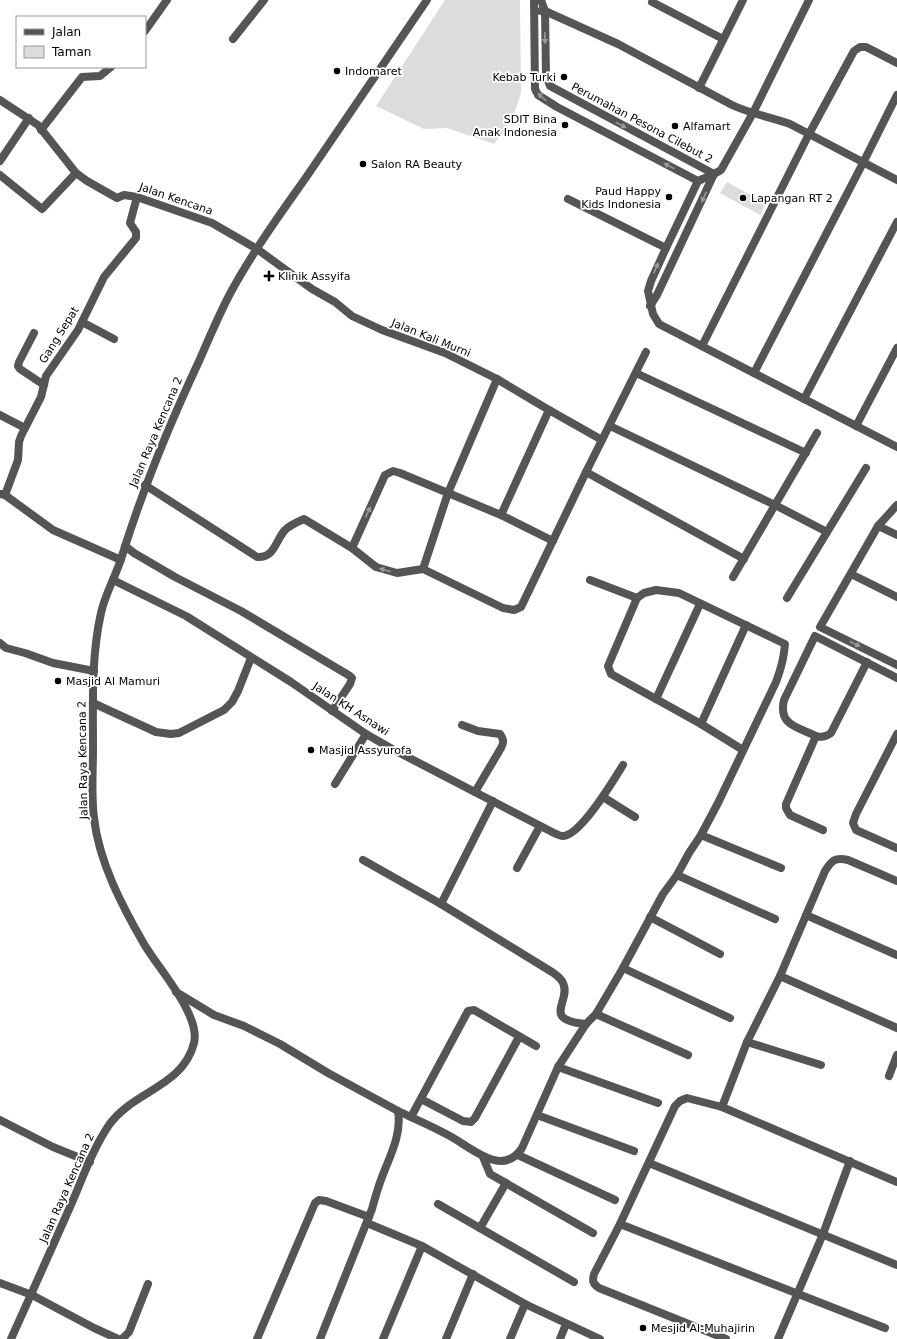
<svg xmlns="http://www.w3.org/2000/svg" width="897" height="1339" font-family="'DejaVu Sans',sans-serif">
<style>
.green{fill:#dcdcdc}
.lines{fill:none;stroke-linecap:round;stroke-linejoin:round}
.minor{stroke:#555;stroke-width:8}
.tertiary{stroke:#555;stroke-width:8}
.oneway{fill:#999}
.poi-dot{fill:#000;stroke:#fff;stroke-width:1.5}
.labels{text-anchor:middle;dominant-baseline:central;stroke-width:3.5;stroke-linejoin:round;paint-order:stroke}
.poi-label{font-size:11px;fill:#000;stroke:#fff;text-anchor:start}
.street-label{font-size:11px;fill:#000;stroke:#fff}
</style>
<rect width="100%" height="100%" fill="#fff"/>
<g class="green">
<path d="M445,0H520L521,93L513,117L494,144L447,128L424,129L376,106Z"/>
<path d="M727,182L766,204L760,215L720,193Z"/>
</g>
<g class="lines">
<g class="minor">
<path d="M534,0L535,89L538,95L557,107L698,181L666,248L651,281L648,291L653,314L659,324L897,447"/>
<path d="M541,0L545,11L546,76L550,86L714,174L657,295L650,306"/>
<path d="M652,2L723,39"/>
<path d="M541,11H545L618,44L732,105C751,114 771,117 790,124L897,180"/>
<path d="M145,31L167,0"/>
<path d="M233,39L264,0"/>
<path d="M699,88L743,0"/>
<path d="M0,100L38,125L76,173L87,181L117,198L124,195L137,197L212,223L257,249L312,289L335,302L352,316L382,330L445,353L497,379L549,410L602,440"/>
<path d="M41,130L82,77L100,76L111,67"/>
<path d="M0,161L29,118"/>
<path d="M0,175L42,209L76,173"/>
<path d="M698,181L714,174L721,170L753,113L809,0"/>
<path d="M568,199L666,248"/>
<path d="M82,322L114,339"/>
<path d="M34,333L19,362L18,366L20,369L44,385"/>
<path d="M702,346L809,134L854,51L860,47H866L897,63"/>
<path d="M636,373L806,453"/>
<path d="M754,373L863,163L897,95"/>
<path d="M804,399L897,222"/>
<path d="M0,415L25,428"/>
<path d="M610,426L775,505L827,532"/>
<path d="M856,426L897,348"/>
<path d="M586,472L744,559"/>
<path d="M145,485L257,557C275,558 275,541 285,530C290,525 297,522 304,519L352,548L376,567L397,573L423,569L503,608L514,610L521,607L586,472L646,352"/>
<path d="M1,494L5,495L53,530L121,560"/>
<path d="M5,495L18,460L19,442L21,436L41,397L46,376L78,330L104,277L136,238V232L130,223L137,197"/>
<path d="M897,505L878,526L820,627L897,665"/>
<path d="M501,515L549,410"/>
<path d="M878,526L897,535"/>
<path d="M125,546L134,553L175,577L241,611L350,676L352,678L350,684L332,711"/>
<path d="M352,548L385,475L393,471L400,473L501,515L553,541"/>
<path d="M423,569L448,493L497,379"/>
<path d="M851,574L897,597"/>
<path d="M733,577L817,433"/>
<path d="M113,580L186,616L291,682L366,734L394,750L554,833C556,834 560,836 563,836C581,835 613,781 623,765"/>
<path d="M590,580L637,598L644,593L656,590L679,593L785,644C784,658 781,669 776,682L718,803L701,835L689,853L677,875"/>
<path d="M637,598L608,666L611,674L701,724L743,750"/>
<path d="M787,598L866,468"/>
<path d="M0,643L6,648L25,653L53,663L94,671"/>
<path d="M656,699L700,604"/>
<path d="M93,703L156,732L171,734L179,733L224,710L232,702L238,691L251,658"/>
<path d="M701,724L746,625"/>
<path d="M462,725L478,731L500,734C504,740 504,742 501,748L475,792"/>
<path d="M897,734L856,814L853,823L856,830L897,848"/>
<path d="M816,736C797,727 778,725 784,700L815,636L897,678"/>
<path d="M335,784L366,734"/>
<path d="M603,797L635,817"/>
<path d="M493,801L441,904L552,972C556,975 561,978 563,983C572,1001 540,1020 586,1024"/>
<path d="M823,830L790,815L786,808V804L816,736C822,738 826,737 831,733L867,662"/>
<path d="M701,835L781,868"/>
<path d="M363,860L441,904"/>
<path d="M517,868L540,826"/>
<path d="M806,915L897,955"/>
<path d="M650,917L720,954"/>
<path d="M623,968L730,1018"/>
<path d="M780,976L897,1028"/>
<path d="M176,992L214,1015L244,1026L280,1044L328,1073L398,1111C402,1134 390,1156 382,1177C378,1187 375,1198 372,1209L320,1339"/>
<path d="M596,1014L688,1055"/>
<path d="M747,1042L821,1065"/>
<path d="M558,1067L658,1103"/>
<path d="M889,1076L897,1055"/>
<path d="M421,1099L463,1121L471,1122L475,1118L519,1037"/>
<path d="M722,1107L897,1182"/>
<path d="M398,1111C415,1119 432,1126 448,1135C470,1146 502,1179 522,1148L558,1067L586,1024L596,1014L623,968L663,894L677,875L775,919"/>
<path d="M537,1115L634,1151"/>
<path d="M411,1117L468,1011L474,1010L536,1046"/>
<path d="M0,1120L53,1147L90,1162"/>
<path d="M518,1155L615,1200"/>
<path d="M483,1157L490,1174L593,1233"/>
<path d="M649,1163L897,1265"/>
<path d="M438,1204L574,1282"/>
<path d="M367,1223L422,1246L525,1304L600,1339"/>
<path d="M620,1224L885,1328"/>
<path d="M480,1228L506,1183"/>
<path d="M0,1283L32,1295L94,1328L118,1339"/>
<path d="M122,1339L129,1332L148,1284"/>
<path d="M257,1339L315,1203L319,1200L326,1201L369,1217"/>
<path d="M383,1339L422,1246"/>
<path d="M446,1339L473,1274"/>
<path d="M510,1339L525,1304"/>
<path d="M560,1339L566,1324"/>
<path d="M726,1339L599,1288C593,1284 592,1281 594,1274L620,1224L675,1106L680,1101L687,1098L722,1107L747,1042L780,976L825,871C832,860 835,857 848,860L897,881"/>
<path d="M778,1339L823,1234L850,1161"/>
</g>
<path class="tertiary" d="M11,1339C31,1295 50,1252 70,1207C82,1180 92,1150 109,1125C133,1091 183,1087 194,1043C201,1015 158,968 144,944C122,906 99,862 94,818C91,795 93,772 93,749C93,704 91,657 101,613C105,594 116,576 122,556C143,488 170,423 200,359C210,336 220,312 232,290C254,250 281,213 307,176C347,117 387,59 427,0"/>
</g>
<defs><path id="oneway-solid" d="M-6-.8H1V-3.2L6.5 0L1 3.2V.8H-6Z"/></defs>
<g class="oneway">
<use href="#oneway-solid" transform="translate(545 38) rotate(89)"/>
<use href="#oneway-solid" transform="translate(542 97) rotate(-138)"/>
<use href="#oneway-solid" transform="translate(621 125) rotate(28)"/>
<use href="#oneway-solid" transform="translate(669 166) rotate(-153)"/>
<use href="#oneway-solid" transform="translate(704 197) rotate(115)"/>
<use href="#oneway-solid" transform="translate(656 268) rotate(-66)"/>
<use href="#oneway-solid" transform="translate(368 512) rotate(-65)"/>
<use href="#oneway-solid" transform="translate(385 570) rotate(-165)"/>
<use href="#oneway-solid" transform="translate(855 644) rotate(26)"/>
</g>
<g class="poi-dot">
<circle cx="337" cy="71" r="4"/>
<circle cx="564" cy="77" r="4"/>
<circle cx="565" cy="125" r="4"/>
<circle cx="675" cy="126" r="4"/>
<circle cx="363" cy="164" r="4"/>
<circle cx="669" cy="197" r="4"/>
<circle cx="743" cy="198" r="4"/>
<path d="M267 270h4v4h4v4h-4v4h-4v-4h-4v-4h4z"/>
<circle cx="58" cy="681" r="4"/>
<circle cx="311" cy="750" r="4"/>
<circle cx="643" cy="1328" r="4"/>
</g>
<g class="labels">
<g class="poi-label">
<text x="345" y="71">Indomaret</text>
<text x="556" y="77" text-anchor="end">Kebab Turki</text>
<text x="557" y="119" text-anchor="end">SDIT Bina<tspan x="557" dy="13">Anak Indonesia</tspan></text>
<text x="683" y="126">Alfamart</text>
<text x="371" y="164">Salon RA Beauty</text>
<text x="661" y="191" text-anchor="end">Paud Happy<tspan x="661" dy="13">Kids Indonesia</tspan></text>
<text x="751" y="198">Lapangan RT 2</text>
<text x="278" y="276">Klinik Assyifa</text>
<text x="66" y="681">Masjid Al Mamuri</text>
<text x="319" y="750">Masjid Assyurofa</text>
<text x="651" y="1328">Mesjid Al-Muhajirin</text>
</g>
<g class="street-label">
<text transform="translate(642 123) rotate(28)">Perumahan Pesona Cilebut 2</text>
<text transform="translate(176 199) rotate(19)">Jalan Kencana</text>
<text transform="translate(59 335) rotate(-58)">Gang Sepat</text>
<text transform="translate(431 338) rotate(22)">Jalan Kali Murni</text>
<text transform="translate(156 432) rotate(-67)">Jalan Raya Kencana 2</text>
<text transform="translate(351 709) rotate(33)">Jalan KH Asnawi</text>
<text transform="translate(83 760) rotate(-91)">Jalan Raya Kencana 2</text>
<text transform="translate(67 1188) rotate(-66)">Jalan Raya Kencana 2</text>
</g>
</g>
<rect x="16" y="16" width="130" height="52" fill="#ffffff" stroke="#999999"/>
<rect x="24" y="29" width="20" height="6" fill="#555555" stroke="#999999"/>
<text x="52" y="36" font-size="12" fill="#000000">Jalan</text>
<rect x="24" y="46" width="20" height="12" fill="#dcdcdc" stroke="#999999"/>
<text x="52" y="56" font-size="12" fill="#000000">Taman</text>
</svg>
